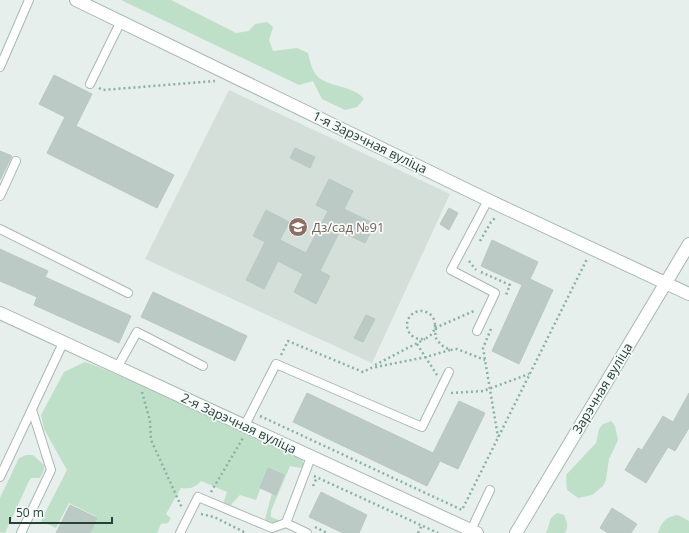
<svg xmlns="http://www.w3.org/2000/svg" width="689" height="533" font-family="'Open Sans',sans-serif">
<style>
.built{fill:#d4dfda}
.green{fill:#bfe0c8}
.building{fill:#bbcac4;stroke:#b8c9c2}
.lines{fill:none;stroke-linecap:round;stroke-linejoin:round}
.service-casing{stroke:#a8b8b2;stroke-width:10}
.minor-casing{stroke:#a8b8b2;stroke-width:14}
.tertiary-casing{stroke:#a8b8b2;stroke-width:14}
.path{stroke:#86b3a5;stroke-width:2.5;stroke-dasharray:2 3;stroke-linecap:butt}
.service{stroke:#fff;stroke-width:8}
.minor{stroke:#fff;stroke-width:12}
.tertiary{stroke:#fff;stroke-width:12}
.labels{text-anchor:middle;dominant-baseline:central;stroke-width:3.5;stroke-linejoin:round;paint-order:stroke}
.street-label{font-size:13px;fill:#24423a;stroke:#f7fbf9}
.education-label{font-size:13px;fill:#785e54;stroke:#f7fbf9;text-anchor:start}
</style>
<rect width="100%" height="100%" fill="#e6efeb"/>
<path class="built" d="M229,90L450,194L372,363L145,259Z"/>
<g class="green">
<path d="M121,0H171L236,33L249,31L255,24L267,22L273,27L269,40L273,51L297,48L308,53C310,61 312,71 318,77C331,88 353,85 364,99L357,107L345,110L322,99L313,81L299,85Z"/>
<path d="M85,362C107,369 126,380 147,388C199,410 250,433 301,457L304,464L301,468L290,466L271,511V517L281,521L276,525L268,523L265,519L272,493L268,468L256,500L240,495L228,508L223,504L227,492L201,481C195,488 190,489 181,488L166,514L171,518L168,523L161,524L157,533H90L97,517L69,503L56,528L41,521L67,470L44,429L41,415L64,372Z"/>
<path d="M611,421L615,426L618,440L609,459L606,480L603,486L592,495L578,498L567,490L566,475L596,443L599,429L603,424Z"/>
<path d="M26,455H33L44,465V470L40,478H31L29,481L5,533L0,532V498L19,458Z"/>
<path d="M557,513L564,515C567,522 569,526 565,533H546L551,518Z"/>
<path d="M678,515L689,521V533H658C661,522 667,516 678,515Z"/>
</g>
<g class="building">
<path d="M54,75L92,94L76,126L174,175L157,208L47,153L65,117L39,104Z"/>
<path d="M295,148L315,157L310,168L290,158Z"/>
<path d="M0,151L12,156L0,180Z"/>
<path d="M329,179L353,191L344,209L375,224L365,243L340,231L320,271L330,276L316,304L294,292L303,274L278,261L264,289L246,280L265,242L253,236L266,210L289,222L280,240L306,253L328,211L316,205Z"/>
<path d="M449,208L458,213L449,230L440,224Z"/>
<path d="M492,240L538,262L530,279L553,290L519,364L492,351L522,285L481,266Z"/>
<path d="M0,249L48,271L45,277L131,316L119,343L34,305L37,297L0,281Z"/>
<path d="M153,292L247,336L235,361L141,317Z"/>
<path d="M366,315L375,319L363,342L354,338Z"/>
<path d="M307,393L433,453L459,401L485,413L458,469L440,461L427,486L293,422Z"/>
<path d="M689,393V428L675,451L668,447L646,483L625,470L638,448L642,450L663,416L673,422Z"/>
<path d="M268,468L284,475L276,495L260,488Z"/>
<path d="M321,492L367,515L359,533H343L309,517Z"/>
<path d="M70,505L97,518L90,533H56Z"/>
<path d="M612,508L637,524L631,533H608L600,528Z"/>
</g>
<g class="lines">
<g class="service-casing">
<g id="service">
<path d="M0,67L29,0"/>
<path d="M90,84L121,21"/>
<path d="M0,196L16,161"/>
<path d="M0,229L128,293"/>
<path d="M477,331L495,293L451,270L488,200"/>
<path d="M118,366L137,332L203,366"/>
<path d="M245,425L276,364L422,427L449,372"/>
<path d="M0,477L63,343"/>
<path d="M286,523L307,533"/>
<path d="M471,530L490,490"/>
<path d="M21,533L51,470L32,410"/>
<path d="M180,533L198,497L272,528L286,523L311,457"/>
</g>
</g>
<g class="minor-casing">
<g id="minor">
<path d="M76,0L488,200L689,294"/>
<path d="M0,313L477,533"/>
</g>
</g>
<g class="tertiary-casing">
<path id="tertiary" d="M516,533L689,244"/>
</g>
<g class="path">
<path d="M99,88L103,90L215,81"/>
<path d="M480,241L491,222L496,217"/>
<path d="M469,261L476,270"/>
<path d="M481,272L510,285L506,295"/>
<circle cx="421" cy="325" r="14"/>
<path d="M435,328L474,311"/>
<path d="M436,328L435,337L441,345L450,350L457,349L485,360"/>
<path d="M491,329L483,348L498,437"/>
<path d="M417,344L437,375"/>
<path d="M281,355L288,341L363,372L371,368L426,357L450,350"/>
<path d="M375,365L425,339"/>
<path d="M142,392L150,421L151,440L182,508"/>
<path d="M451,393L483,391L529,374"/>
<path d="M260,416L462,510L587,259"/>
<path d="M314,476L438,533"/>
<path d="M313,486L317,477"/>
<path d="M211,492L243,438"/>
<path d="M201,514L214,517L246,533"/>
<path d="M315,527L327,533"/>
<path d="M418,533L422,525"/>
</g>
<use href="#service" class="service"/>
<use href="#minor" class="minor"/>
<use href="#tertiary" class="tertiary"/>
</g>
<defs>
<g id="school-disc" transform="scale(1)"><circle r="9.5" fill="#8d6e63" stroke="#f7fbf9"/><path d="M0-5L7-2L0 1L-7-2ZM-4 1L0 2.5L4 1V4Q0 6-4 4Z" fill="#fff"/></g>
</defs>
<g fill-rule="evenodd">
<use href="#school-disc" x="298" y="227"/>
</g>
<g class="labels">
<g class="street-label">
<text transform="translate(370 142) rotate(26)">1-я Зарэчная вуліца</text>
<text transform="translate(602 388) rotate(-59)">Зарэчная вуліца</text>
<text transform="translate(239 423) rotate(25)">2-я Зарэчная вуліца</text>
</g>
<g class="education-label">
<text x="312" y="227">Дз/сад №91</text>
</g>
</g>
<path d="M10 517v6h102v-6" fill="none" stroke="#24423a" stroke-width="2"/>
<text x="16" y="517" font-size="12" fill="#24423a" stroke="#f7fbf9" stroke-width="3" paint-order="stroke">50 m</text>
</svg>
